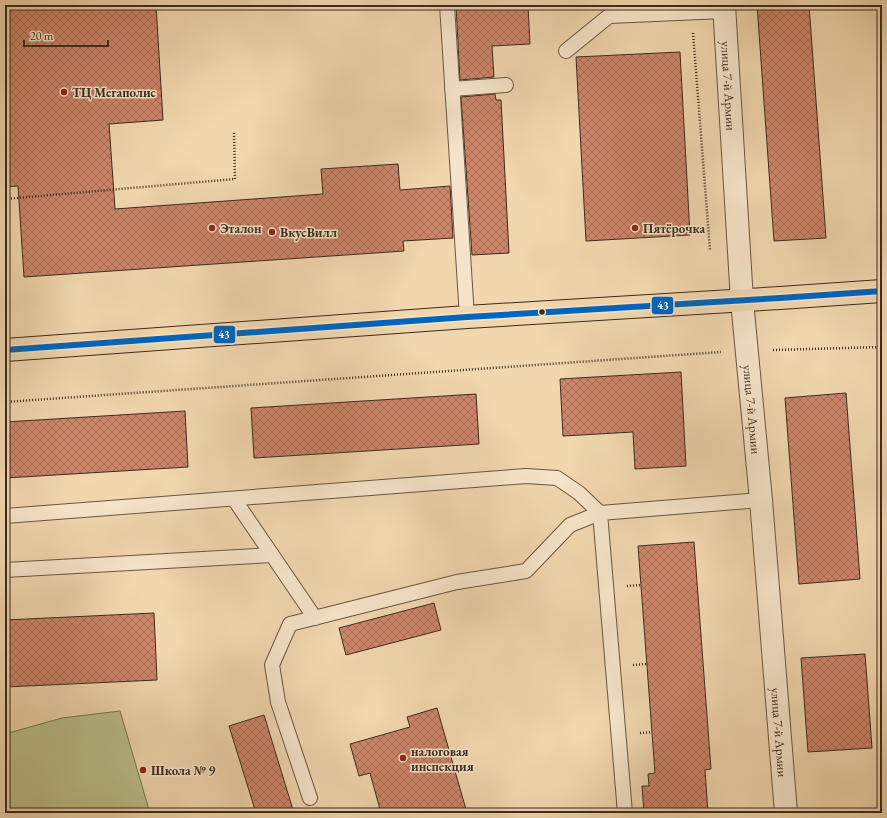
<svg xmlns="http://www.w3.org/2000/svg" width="887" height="818" font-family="'EB Garamond',serif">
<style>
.green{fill:#b9be8b;stroke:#7a7454}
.building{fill:url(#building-cross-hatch);stroke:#3c2b1e}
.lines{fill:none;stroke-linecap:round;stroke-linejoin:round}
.service-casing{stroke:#695642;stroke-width:16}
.minor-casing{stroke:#695642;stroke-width:24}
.tertiary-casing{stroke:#695642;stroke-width:24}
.primary-casing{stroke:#3c2b1e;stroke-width:24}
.path{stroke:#3c2b1e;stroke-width:2.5;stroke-dasharray:1 2;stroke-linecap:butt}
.service{stroke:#f6e4ca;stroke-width:14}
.minor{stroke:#f6e4ca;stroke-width:22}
.tertiary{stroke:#f6e4ca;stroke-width:22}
.primary{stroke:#f1d6ae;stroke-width:22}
.bus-1-casing{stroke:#f6e4ca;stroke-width:9}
.bus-1{stroke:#0065bd;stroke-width:6}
.poi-dot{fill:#8f2418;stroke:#f6e4ca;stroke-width:1.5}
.bus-dot{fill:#3c2b1e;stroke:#f6e4ca;stroke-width:1.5}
.labels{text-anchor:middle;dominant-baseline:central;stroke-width:3;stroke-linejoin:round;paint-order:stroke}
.street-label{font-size:13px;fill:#3c2b1e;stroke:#f6e4ca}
.poi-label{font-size:13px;font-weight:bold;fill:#3c2b1e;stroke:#f6e4ca;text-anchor:start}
.line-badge{stroke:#f6e4ca;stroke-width:1.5}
.badge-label{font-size:11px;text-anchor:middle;font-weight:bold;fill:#fff}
</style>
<defs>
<pattern id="building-cross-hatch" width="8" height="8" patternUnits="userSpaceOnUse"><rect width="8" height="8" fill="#cd856a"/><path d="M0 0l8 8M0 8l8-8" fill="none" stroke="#a86d57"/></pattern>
</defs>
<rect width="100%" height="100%" fill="#f1d6ae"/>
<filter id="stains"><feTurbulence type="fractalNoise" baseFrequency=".005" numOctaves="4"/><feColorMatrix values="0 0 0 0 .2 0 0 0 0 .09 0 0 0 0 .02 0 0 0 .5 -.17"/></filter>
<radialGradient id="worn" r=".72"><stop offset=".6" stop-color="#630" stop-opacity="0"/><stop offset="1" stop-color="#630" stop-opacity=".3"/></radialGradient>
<path class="green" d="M120,711L150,813H5V734L62,718Z"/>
<g class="building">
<path d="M5,5H156L163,120L109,124L115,209L323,194L321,169L398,164L400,190L450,186L453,238L403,241L404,251L24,277L18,186L5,187Z"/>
<path d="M456,5H528L530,44L492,46L494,77L460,80Z"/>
<path d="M757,5H809L826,238L774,241Z"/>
<path d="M680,52L690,235L586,241L576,57Z"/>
<path d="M495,94L496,100H501L509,253L472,255L461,97Z"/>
<path d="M681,372L686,466L635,469L633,432L563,436L560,379Z"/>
<path d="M846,393L860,579L799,584L785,398Z"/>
<path d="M476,394L479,444L254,458L251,408Z"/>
<path d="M185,411L188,467L5,478V422Z"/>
<path d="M694,542L711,769L705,770L708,813H644L642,786H649L648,774L655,773L638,546Z"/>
<path d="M434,603L441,630L346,655L339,628Z"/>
<path d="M154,613L157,680L5,687V620Z"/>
<path d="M865,654L872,748L808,752L801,658Z"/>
<path d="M437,708L467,813H381L370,773L359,776L350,744L410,727L407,717Z"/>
<path d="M264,715L294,813H256L229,726Z"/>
</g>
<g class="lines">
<g class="service-casing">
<g id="service">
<path d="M447,5L467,317"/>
<path d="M566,51L609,16L724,11"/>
<path d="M452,89L506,85"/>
<path d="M234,499L315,618"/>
<path d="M5,516L526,476L557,478L579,493L600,513L625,813"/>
<path d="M5,570L272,555"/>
<path d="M310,798L278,702L272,665L290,624L457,582L526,571L570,525L600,513L761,500"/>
</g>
</g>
<g class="minor-casing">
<g id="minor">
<path id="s1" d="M724,5L742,301"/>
</g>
</g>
<g class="tertiary-casing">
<g id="tertiary">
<path id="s2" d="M742,301L761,500L786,813"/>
</g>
</g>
<g class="primary-casing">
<path id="primary" d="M5,350L467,317L780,298L882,291"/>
</g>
<g class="path">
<path d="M693,33L710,250"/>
<path d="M5,199L235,179L234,132"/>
<path d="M5,218L9,304"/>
<path d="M773,350L882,347"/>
<path d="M5,402L721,352"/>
<path d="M627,586L641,585"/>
<path d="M633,665L647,664"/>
<path d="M640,733L652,732"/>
</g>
<use href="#service" class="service"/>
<use href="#minor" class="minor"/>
<use href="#tertiary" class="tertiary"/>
<use href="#primary" class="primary"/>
<g class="bus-1-casing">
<path id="bus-1" d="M5,350L467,317L780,298L882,291"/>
</g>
<use href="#bus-1" class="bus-1"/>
</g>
<g class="poi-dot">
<circle cx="64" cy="92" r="4"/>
<circle cx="212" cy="228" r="4"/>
<circle cx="635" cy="228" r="4"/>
<circle cx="272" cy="232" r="4"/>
<circle cx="403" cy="758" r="4"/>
<circle cx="143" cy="770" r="4"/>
</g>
<circle class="bus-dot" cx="542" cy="312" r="3.5"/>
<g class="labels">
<g class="street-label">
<text stroke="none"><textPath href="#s1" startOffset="81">улица 7-й Армии</textPath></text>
<text stroke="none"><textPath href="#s2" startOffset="109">улица 7-й Армии</textPath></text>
<text stroke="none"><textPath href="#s2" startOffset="433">улица 7-й Армии</textPath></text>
</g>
<g class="poi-label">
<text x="72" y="92">ТЦ Мегаполис</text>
<text x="220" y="228">Эталон</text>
<text x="643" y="228">Пятёрочка</text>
<text x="280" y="232">ВкусВилл</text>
<text x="411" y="751">налоговая<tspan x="411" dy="15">инспекция</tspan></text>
<text x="151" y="770">Школа № 9</text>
</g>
</g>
<g class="line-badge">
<rect x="651" y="296" width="23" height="19" rx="4" fill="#0065bd"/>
<rect x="213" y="325" width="23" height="19" rx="4" fill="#0065bd"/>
</g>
<g class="badge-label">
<text x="663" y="309">43</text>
<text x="224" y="338">43</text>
</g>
<rect width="887" height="818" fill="none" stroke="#f1d6ae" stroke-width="20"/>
<rect x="6" y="6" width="875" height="806" fill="none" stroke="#3c2b1e" stroke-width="2"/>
<rect x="10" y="10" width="867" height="798" fill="none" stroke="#3c2b1e"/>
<path d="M24 40v6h84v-6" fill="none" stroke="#3c2b1e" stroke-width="2"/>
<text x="30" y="40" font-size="12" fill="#3c2b1e" stroke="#f6e4ca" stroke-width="3" paint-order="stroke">20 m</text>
<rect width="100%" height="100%" filter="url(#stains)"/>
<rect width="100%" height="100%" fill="url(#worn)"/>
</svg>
